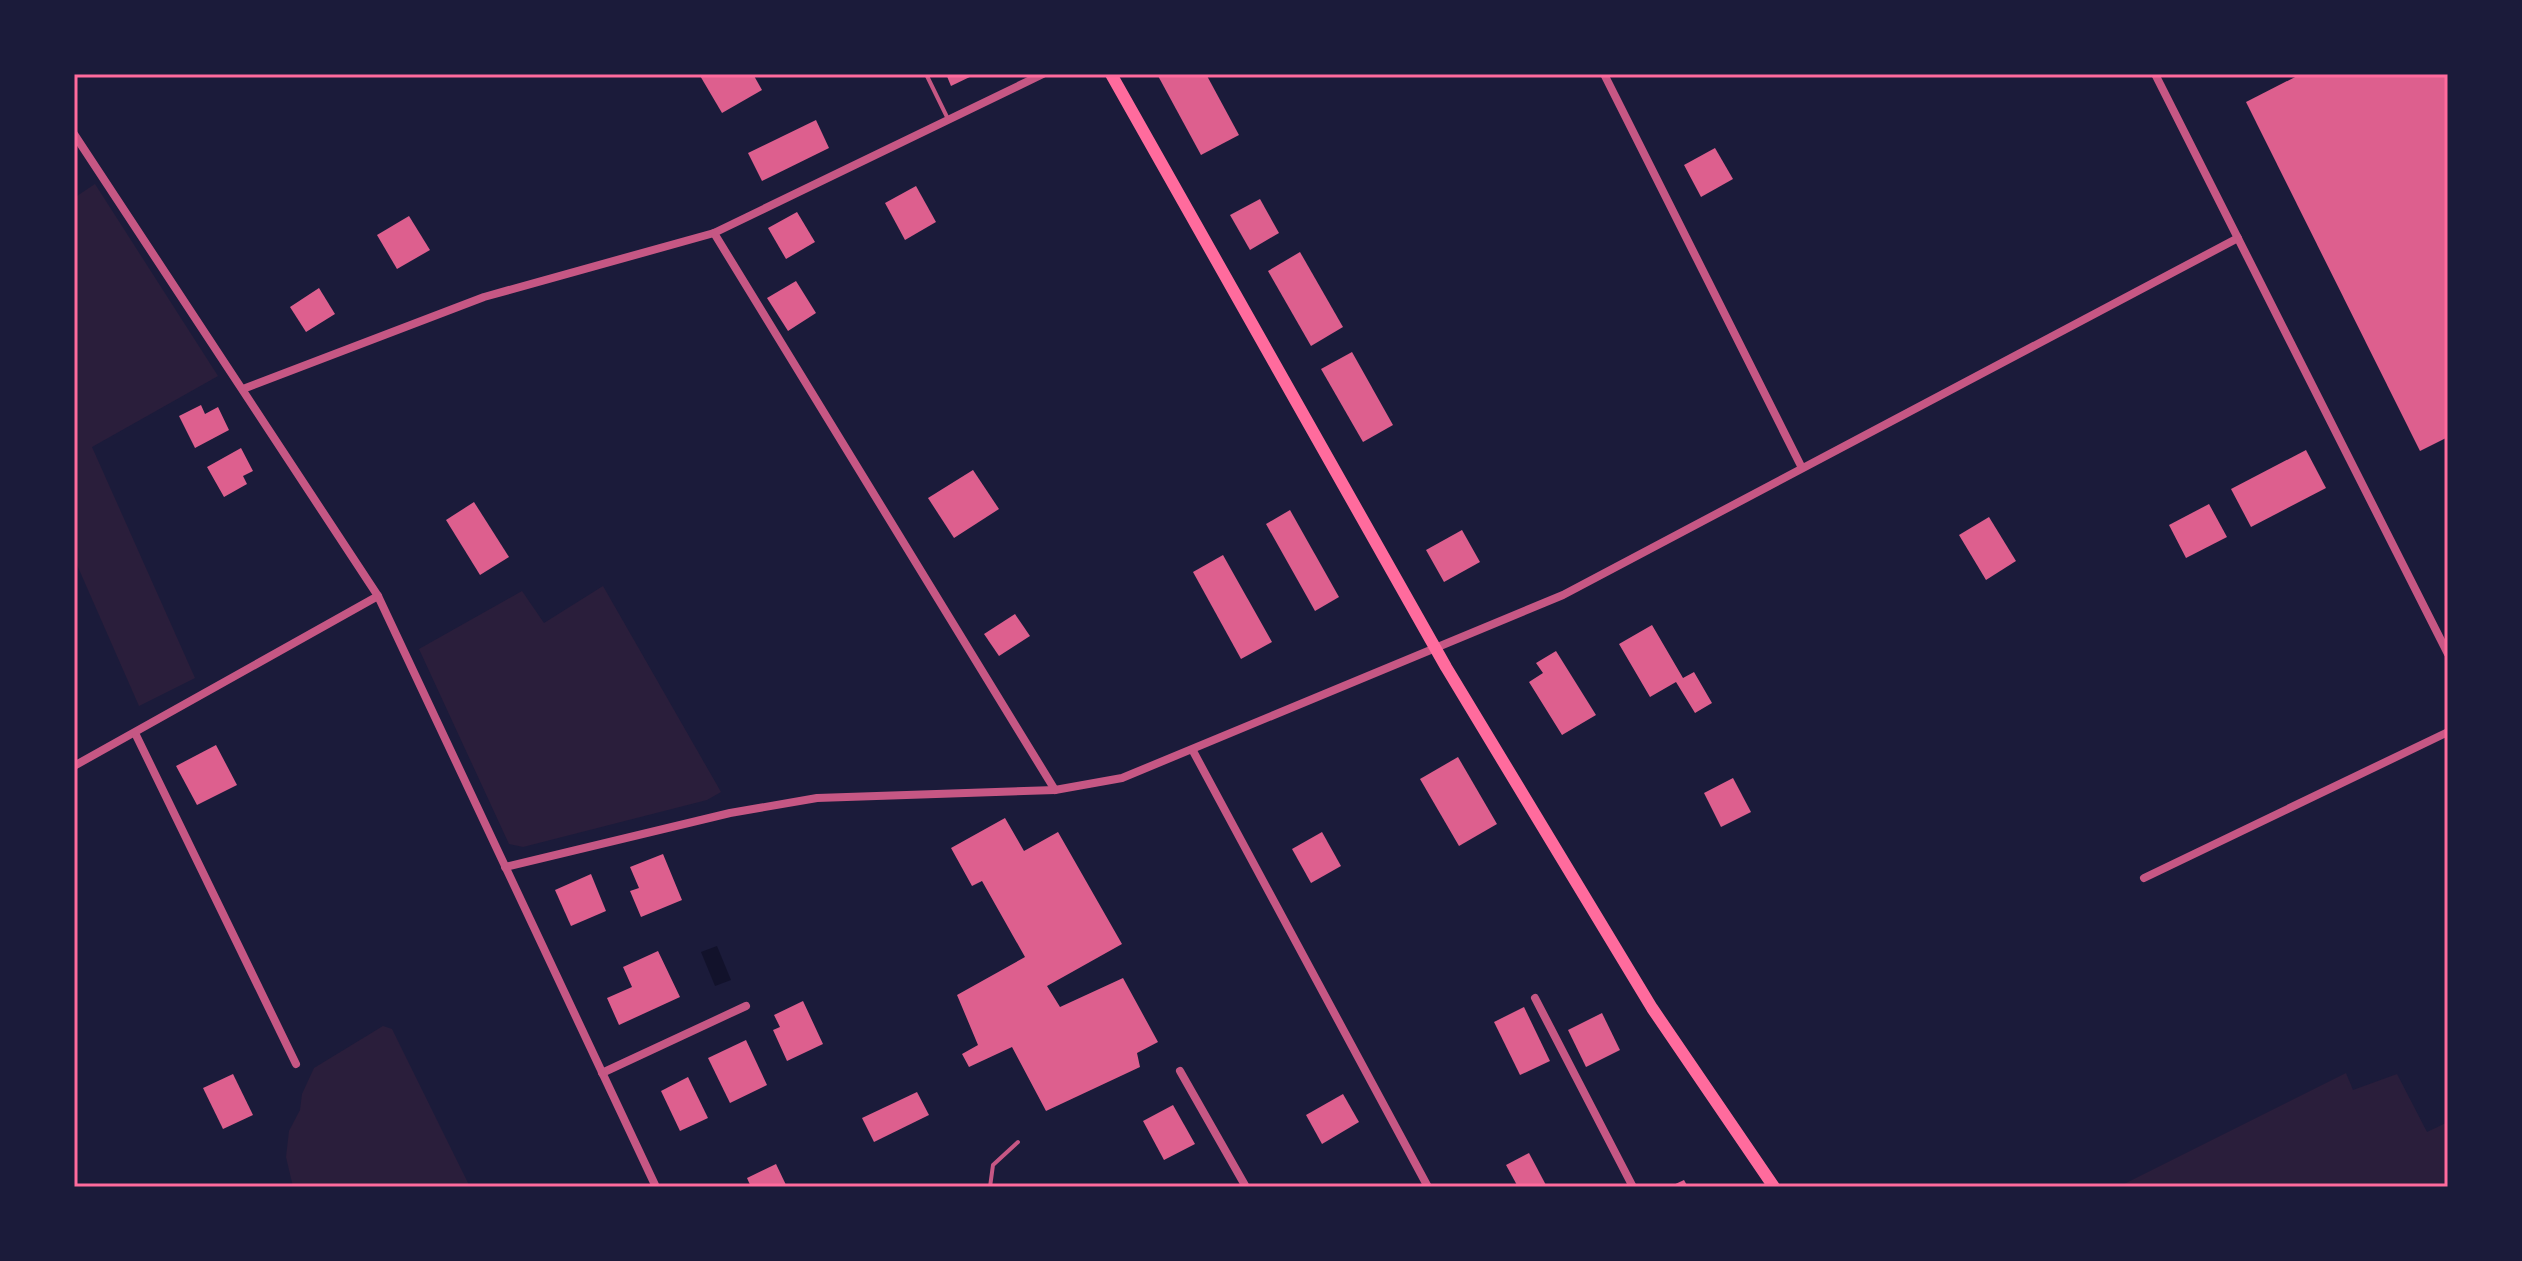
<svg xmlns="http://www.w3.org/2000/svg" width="2522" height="1261" font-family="'PT Sans',sans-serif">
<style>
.green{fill:#2a1e3b}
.water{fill:#12122b}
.building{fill:#dd5f8e}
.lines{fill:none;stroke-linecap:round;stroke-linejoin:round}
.service{stroke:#c65784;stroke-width:4}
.minor{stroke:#c65784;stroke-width:8}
.secondary{stroke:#ff6b9d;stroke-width:12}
.neatline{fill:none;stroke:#ff6b9d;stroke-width:3}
</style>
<rect width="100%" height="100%" fill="#1b1b3a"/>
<g class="green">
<path d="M95,184L218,376L92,447L195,678L139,706L74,558V198Z"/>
<path d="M603,586L721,792L707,800L523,847L509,844L419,649L522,591L544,623Z"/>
<path d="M383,1026L392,1029L470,1187H293L286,1157L289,1131L300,1110L302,1094L314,1068Z"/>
<path d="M2346,1073L2353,1090L2397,1074L2427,1132L2448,1122V1187H2118Z"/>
</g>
<path class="water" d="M717,946L731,980L715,986L701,952Z"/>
<g class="building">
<path d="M699,74H753L762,90L722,113Z"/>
<path d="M946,74H976L951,86Z"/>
<path d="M1157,74H1206L1239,135L1201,155Z"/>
<path d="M2301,74H2448V437L2420,451L2246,102Z"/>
<path d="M816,120L829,148L762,181L748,153Z"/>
<path d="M1715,148L1733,179L1701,197L1684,165Z"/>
<path d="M916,186L936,222L905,240L885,203Z"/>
<path d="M1260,199L1279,233L1250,250L1230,215Z"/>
<path d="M797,212L815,242L786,259L768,228Z"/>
<path d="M409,216L430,250L397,269L377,235Z"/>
<path d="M1300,252L1343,327L1311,346L1268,271Z"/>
<path d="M796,281L816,313L788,331L767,298Z"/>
<path d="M319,288L335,314L306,332L290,307Z"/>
<path d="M1352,352L1393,425L1363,442L1321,369Z"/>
<path d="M201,405L205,414L218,407L229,430L195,448L179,416Z"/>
<path d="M241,448L253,471L243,476L247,484L224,497L207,467Z"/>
<path d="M2306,450L2326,488L2251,527L2231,489Z"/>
<path d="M973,470L999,509L954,538L928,498Z"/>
<path d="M474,502L509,557L480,575L446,520Z"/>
<path d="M2209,504L2227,537L2186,558L2169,525Z"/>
<path d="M1290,510L1339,597L1315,611L1266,524Z"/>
<path d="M1989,517L2016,561L1986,580L1959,535Z"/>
<path d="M1462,530L1480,562L1444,582L1426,550Z"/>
<path d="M1223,555L1272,642L1241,659L1193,572Z"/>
<path d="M1015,614L1030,636L999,656L984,634Z"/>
<path d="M1652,625L1683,678L1694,672L1712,703L1695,713L1676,682L1650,697L1619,644Z"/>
<path d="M1556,651L1596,715L1562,735L1529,682L1543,673L1536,663Z"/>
<path d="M216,745L237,785L197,805L176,766Z"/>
<path d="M1458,757L1497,824L1459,846L1420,779Z"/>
<path d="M1733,778L1751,812L1721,827L1704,793Z"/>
<path d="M1005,818L1024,851L1058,832L1122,944L1047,986L1060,1007L1123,978L1158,1042L1137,1053L1140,1067L1046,1111L1012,1047L969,1067L962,1054L978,1045L957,995L1025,957L982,881L972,886L951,848Z"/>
<path d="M1322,832L1341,866L1311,883L1292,849Z"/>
<path d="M663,854L682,900L641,917L630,891L639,888L630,867Z"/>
<path d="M591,874L606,911L571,926L555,890Z"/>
<path d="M658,951L680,997L619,1025L607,998L632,987L623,967Z"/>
<path d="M803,1001L823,1044L787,1061L773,1030L780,1027L774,1015Z"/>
<path d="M1524,1007L1550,1061L1520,1075L1494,1022Z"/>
<path d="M1602,1013L1620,1050L1586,1067L1568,1030Z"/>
<path d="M746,1040L767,1085L730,1103L708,1058Z"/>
<path d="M233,1074L253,1115L223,1129L203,1088Z"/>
<path d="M688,1077L708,1118L680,1131L661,1091Z"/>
<path d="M917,1092L929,1115L874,1142L862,1118Z"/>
<path d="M1343,1094L1359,1122L1322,1144L1306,1115Z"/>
<path d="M1173,1105L1195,1144L1164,1160L1143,1121Z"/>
<path d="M1529,1153L1547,1187H1518L1506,1165Z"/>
<path d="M776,1164L787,1187H751L747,1178Z"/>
<path d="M1684,1180L1688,1187H1669Z"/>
</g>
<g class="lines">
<g class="service">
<path d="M926,74L948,119"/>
<path d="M990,1187L993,1165L1018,1142"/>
</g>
<g class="minor">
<path d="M1604,74L1801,466"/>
<path d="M2155,74L2448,654"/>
<path d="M74,134L378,596L656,1187"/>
<path d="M714,233L1055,790"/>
<path d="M243,389L484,297L714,233L1043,74"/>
<path d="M135,733L296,1064"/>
<path d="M1193,751L1428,1187"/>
<path d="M74,766L378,596"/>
<path d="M505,867L730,813L817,798L1055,790L1122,778L1563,595L2238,238"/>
<path d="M2144,878L2448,732"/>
<path d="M1535,998L1633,1187"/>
<path d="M1180,1071L1246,1187"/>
<path d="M602,1073L746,1006"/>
</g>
<path class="secondary" d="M1111,74L1446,667L1652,1008L1774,1187"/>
</g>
<rect width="2522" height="1261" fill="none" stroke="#1b1b3a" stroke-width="152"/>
<rect x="76" y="76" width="2370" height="1109" class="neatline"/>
</svg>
